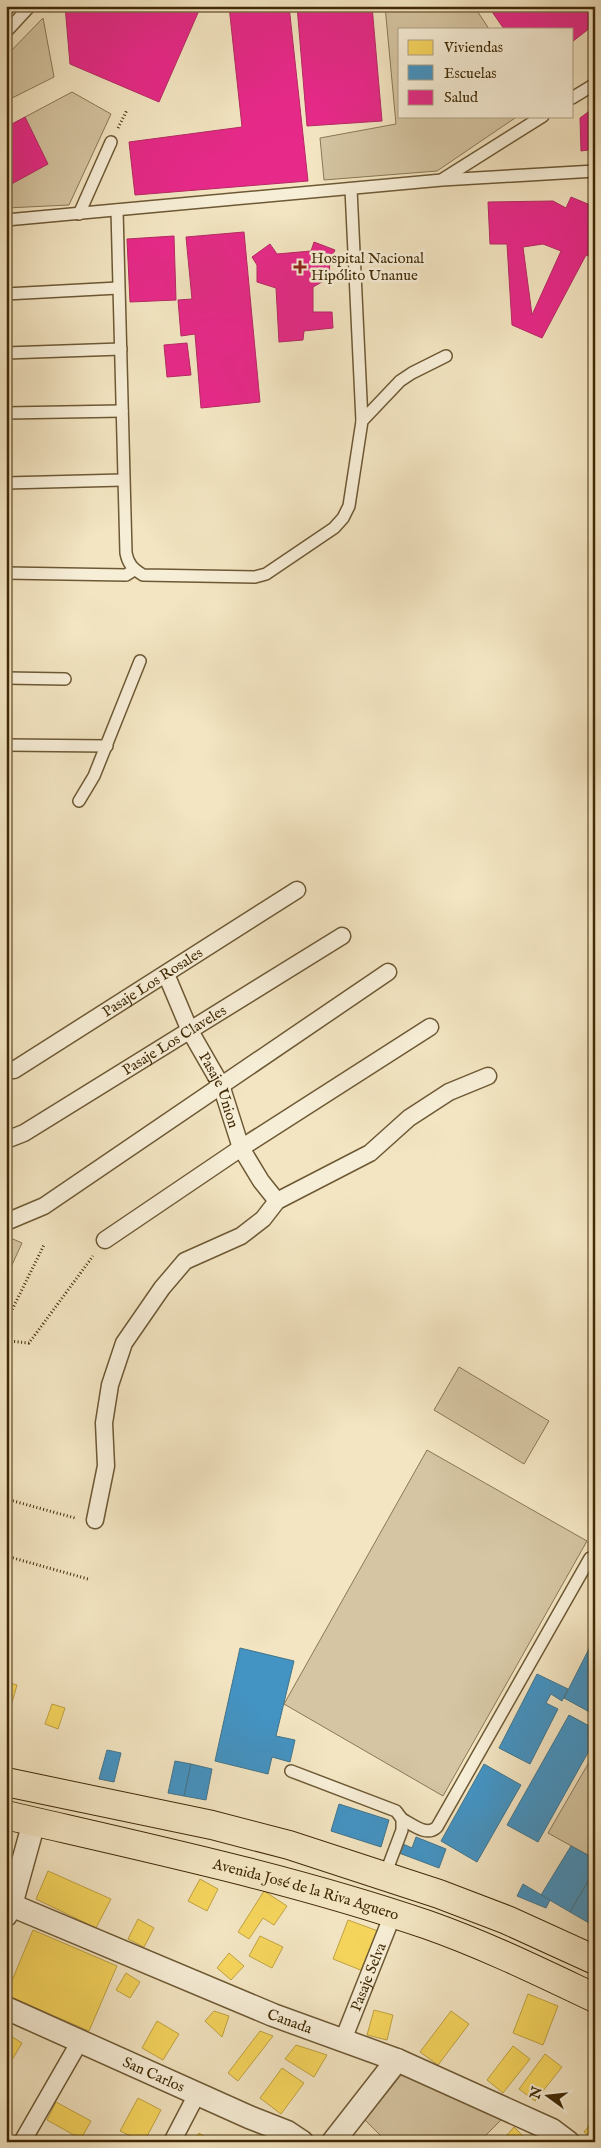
<svg xmlns="http://www.w3.org/2000/svg" width="601" height="2148" font-family="'IM FELL English',serif">
<style>
.green{fill:#d5c5a2;stroke:#8a7854}
.homes{fill:#f6d55c;stroke:#bfa242}
.schools{fill:#4393c3;stroke:#42748a}
.health{fill:#e7298a;stroke:#b52962;fill-rule:evenodd}
.lines{fill:none;stroke-linecap:round;stroke-linejoin:round}
.service-casing{stroke:#6d5934;stroke-width:14}
.pedestrian-casing{stroke:#6d5934;stroke-width:19}
.minor-casing{stroke:#6d5934;stroke-width:25}
.primary-casing{stroke:#402a05;stroke-width:30}
.path{stroke:#402a05;stroke-width:3;stroke-dasharray:1 2.5;stroke-linecap:butt}
.service{stroke:#f7eed7;stroke-width:11}
.pedestrian{stroke:#f7eed7;stroke-width:16}
.minor{stroke:#f7eed7;stroke-width:22}
.primary{stroke:#f3e5c2;stroke-width:28}
.poi-dot{fill:#8f2418;stroke:#f7eed7;stroke-width:2}
.labels{text-anchor:middle;dominant-baseline:central;stroke-width:5;stroke-linejoin:round;paint-order:stroke}
.poi-label{font-size:15px;fill:#402a05;stroke:#f7eed7;text-anchor:start}
.street-label{font-size:15px;fill:#402a05;stroke:#f7eed7}
</style>
<rect width="100%" height="100%" fill="#f3e5c2"/>
<filter id="stains"><feTurbulence type="fractalNoise" baseFrequency=".004" numOctaves="4"/><feColorMatrix values="0 0 0 0 .2 0 0 0 0 .09 0 0 0 0 .02 0 0 0 .5 -.17"/></filter>
<radialGradient id="worn" r=".72"><stop offset=".6" stop-color="#630" stop-opacity="0"/><stop offset="1" stop-color="#630" stop-opacity=".3"/></radialGradient>
<g class="green">
<path d="M385,6H474L489,29H400V116H518L437,171L324,180L320,138L396,124Z"/>
<path d="M43,18L54,77L6,101V56Z"/>
<path d="M72,92L111,114L69,205L6,208V187L25,117Z"/>
<path d="M6,1236L22,1243L6,1278Z"/>
<path d="M459,1367L549,1421L524,1464L434,1410Z"/>
<path d="M427,1450L587,1541L443,1796L284,1704Z"/>
<path d="M595,1752V1859L548,1833Z"/>
<path d="M401,2075L507,2114L479,2142H387L365,2120Z"/>
</g>
<g class="homes">
<path d="M6,1682L17,1685L6,1724Z"/>
<path d="M52,1704L65,1708L58,1729L45,1724Z"/>
<path d="M48,1871L111,1899L96,1928L36,1899Z"/>
<path d="M200,1879L218,1889L207,1911L188,1901Z"/>
<path d="M264,1891L287,1906L274,1925L263,1918L249,1939L238,1932Z"/>
<path d="M138,1919L154,1928L144,1947L128,1939Z"/>
<path d="M348,1920L378,1931L363,1971L333,1959Z"/>
<path d="M33,1930L117,1966L89,2031L6,1995Z"/>
<path d="M260,1936L283,1947L272,1968L249,1956Z"/>
<path d="M229,1953L244,1966L231,1980L217,1968Z"/>
<path d="M126,1973L140,1982L130,1998L116,1990Z"/>
<path d="M528,1994L558,2006L543,2045L513,2033Z"/>
<path d="M374,2010L393,2015L387,2040L367,2035Z"/>
<path d="M214,2011L229,2016L222,2037L205,2021Z"/>
<path d="M451,2011L469,2024L438,2065L420,2052Z"/>
<path d="M157,2021L179,2034L163,2060L142,2048Z"/>
<path d="M260,2031L273,2036L238,2081L228,2073Z"/>
<path d="M6,2033L22,2043L6,2070Z"/>
<path d="M296,2045L327,2055L314,2077L285,2059Z"/>
<path d="M513,2046L530,2059L503,2093L487,2080Z"/>
<path d="M545,2054L562,2067L535,2101L519,2089Z"/>
<path d="M282,2068L304,2083L281,2114L260,2098Z"/>
<path d="M138,2098L161,2110L144,2142L120,2131Z"/>
<path d="M56,2102L91,2121L81,2139L47,2120Z"/>
<path d="M595,2118V2140L584,2132Z"/>
<path d="M514,2127L529,2142H501Z"/>
<path d="M199,2133L214,2142H194Z"/>
</g>
<g class="schools">
<path d="M595,1637V1715L564,1698Z"/>
<path d="M240,1648L294,1661L276,1736L295,1740L290,1762L272,1757L268,1774L215,1761Z"/>
<path d="M537,1674L568,1689L562,1701L551,1694L546,1703L558,1709L530,1764L499,1748Z"/>
<path d="M569,1715L595,1729V1740L538,1842L507,1825Z"/>
<path d="M107,1750L121,1753L114,1782L99,1779Z"/>
<path d="M175,1761L191,1764L184,1796L168,1793Z"/>
<path d="M191,1764L212,1769L206,1800L184,1796Z"/>
<path d="M484,1764L521,1785L477,1862L441,1841Z"/>
<path d="M339,1804L389,1820L381,1847L331,1831Z"/>
<path d="M416,1837L446,1849L439,1868L399,1853L403,1844L412,1848Z"/>
<path d="M571,1846L595,1859V1869L570,1912L541,1895Z"/>
<path d="M589,1880L595,1883V1912L589,1923L570,1912Z"/>
<path d="M523,1884L550,1900L546,1908L517,1896Z"/>
</g>
<g class="health">
<path d="M65,6H201L159,102L70,64Z"/>
<path d="M229,6H289L308,181L135,195L129,142L242,127Z"/>
<path d="M297,6H372L382,121L307,126Z"/>
<path d="M488,6H589L595,14V24L572,42V29H504Z"/>
<path d="M595,107V149L581,151L580,118Z"/>
<path d="M25,117L48,164L6,187V127Z"/>
<path d="M571,197L595,207V256L594,258L586,255L542,338L512,325L507,244H490L488,202L553,201L566,208ZM543,244L561,251L532,315L523,247Z"/>
<path d="M244,232L260,402L201,408L195,334L181,336L178,300L192,299L186,237Z"/>
<path d="M174,236L176,300L130,302L127,239Z"/>
<path d="M314,242L335,250L330,260L329,278L313,287V312H332L333,328L304,331L303,340L279,342L276,288L257,282V265L252,257L270,244L277,254L311,251Z"/>
<path d="M187,343L191,375L167,377L164,345Z"/>
</g>
<g class="lines">
<g class="service-casing">
<g id="service">
<path d="M6,32L30,6"/>
<path d="M572,98L595,84"/>
<path d="M443,179L543,116"/>
<path d="M351,189L362,421"/>
<path d="M117,210L126,553C128,564 133,569 143,575L255,577L266,574L334,528L343,518L349,506L362,421L400,381L412,373L446,356"/>
<path d="M79,214L111,142"/>
<path d="M6,220L442,180L595,171"/>
<path d="M6,294L118,288"/>
<path d="M6,353L121,349"/>
<path d="M6,413L122,411"/>
<path d="M6,483L123,480"/>
<path d="M6,573L126,575L134,570"/>
<path d="M6,678L65,679"/>
<path d="M6,745L107,746"/>
<path d="M79,801L94,776L140,661"/>
<path d="M291,1771L396,1811L402,1819V1830L385,1875"/>
<path d="M402,1819C413,1825 427,1837 437,1827L590,1558"/>
</g>
</g>
<g class="pedestrian-casing">
<g id="pedestrian">
<path id="s1" d="M166,974L190,1031L221,1085L241,1148L261,1181L277,1201"/>
<path id="s2" d="M6,1069L14,1070L297,890"/>
<path id="s3" d="M6,1140L24,1133L342,936"/>
<path d="M6,1222L44,1206L388,972"/>
<path d="M105,1240L241,1148L430,1027"/>
<path d="M95,1520L106,1466L104,1423L110,1385L124,1343L162,1288L185,1261L241,1236L263,1219L277,1201L370,1153L409,1118L449,1092L488,1076"/>
<path id="s4" d="M343,2040L393,1914"/>
<path d="M22,2142L80,2041"/>
<path d="M172,2142L197,2094"/>
</g>
</g>
<g class="minor-casing">
<g id="minor">
<path id="s5" d="M11,1905L273,2015L397,2060L552,2130L568,2142"/>
<path d="M6,1915L11,1905L34,1822"/>
<path id="s6" d="M6,2008L249,2117L287,2132L302,2142"/>
<path d="M333,2142L397,2060"/>
</g>
</g>
<g class="primary-casing">
<g id="primary">
<path d="M6,1782L212,1825L289,1845L439,1894L507,1920L595,1960"/>
<path id="s7" d="M6,1815C148,1848 290,1878 428,1925C485,1945 540,1972 595,1998"/>
</g>
</g>
<g class="path">
<path d="M118,128L127,110"/>
<path d="M6,1322L44,1245"/>
<path d="M6,1350L10,1341L29,1343L93,1256"/>
<path d="M6,1499L75,1518"/>
<path d="M6,1556L88,1579"/>
</g>
<use href="#service" class="service"/>
<use href="#pedestrian" class="pedestrian"/>
<use href="#minor" class="minor"/>
<use href="#primary" class="primary"/>
</g>
<path class="poi-dot" d="M297.5 259.5h5v5h5v5h-5v5h-5v-5h-5v-5h5z"/>
<g class="labels">
<g class="poi-label">
<text x="311" y="258">Hospital Nacional<tspan x="311" dy="17">Hipólito Unanue</tspan></text>
</g>
<g class="street-label">
<text stroke="none"><textPath href="#s2" startOffset="172">Pasaje Los Rosales</textPath></text>
<text stroke="none"><textPath href="#s3" startOffset="196">Pasaje Los Claveles</textPath></text>
<text stroke="none"><textPath href="#s1" startOffset="128">Pasaje Union</textPath></text>
<text stroke="none"><textPath href="#s7" startOffset="309">Avenida José de la Riva Aguero</textPath></text>
<text stroke="none"><textPath href="#s4" startOffset="68">Pasaje Selva</textPath></text>
<text stroke="none"><textPath href="#s5" startOffset="302">Canada</textPath></text>
<text stroke="none"><textPath href="#s6" startOffset="162">San Carlos</textPath></text>
</g>
</g>
<rect width="601" height="2148" fill="none" stroke="#f3e5c2" stroke-width="25"/>
<rect x="8" y="8" width="586" height="2133" fill="none" stroke="#402a05" stroke-width="2.5"/>
<rect x="12" y="12" width="576" height="2123" fill="none" stroke="#402a05"/>
<rect x="398" y="28" width="175" height="90" fill="#f7eed7" stroke="#aea083"/>
<rect x="408" y="40" width="25" height="15" fill="#f6d55c" stroke="#aea083"/>
<text x="444" y="52" font-size="15" fill="#402a05">Viviendas</text>
<rect x="408" y="65" width="25" height="15" fill="#4393c3" stroke="#aea083"/>
<text x="444" y="78" font-size="15" fill="#402a05">Escuelas</text>
<rect x="408" y="90" width="25" height="15" fill="#e7298a" stroke="#aea083"/>
<text x="444" y="102" font-size="15" fill="#402a05">Salud</text>
<g transform="translate(548 2096) rotate(285)" stroke="#f7eed7" stroke-width="4" paint-order="stroke">
<path d="M0-4L9 19L0 12L-9 19Z" fill="#402a05"/>
<text y="-8" font-size="14" font-weight="bold" text-anchor="middle" fill="#402a05">N</text>
</g>
<rect width="100%" height="100%" filter="url(#stains)"/>
<rect width="100%" height="100%" fill="url(#worn)"/>
</svg>
